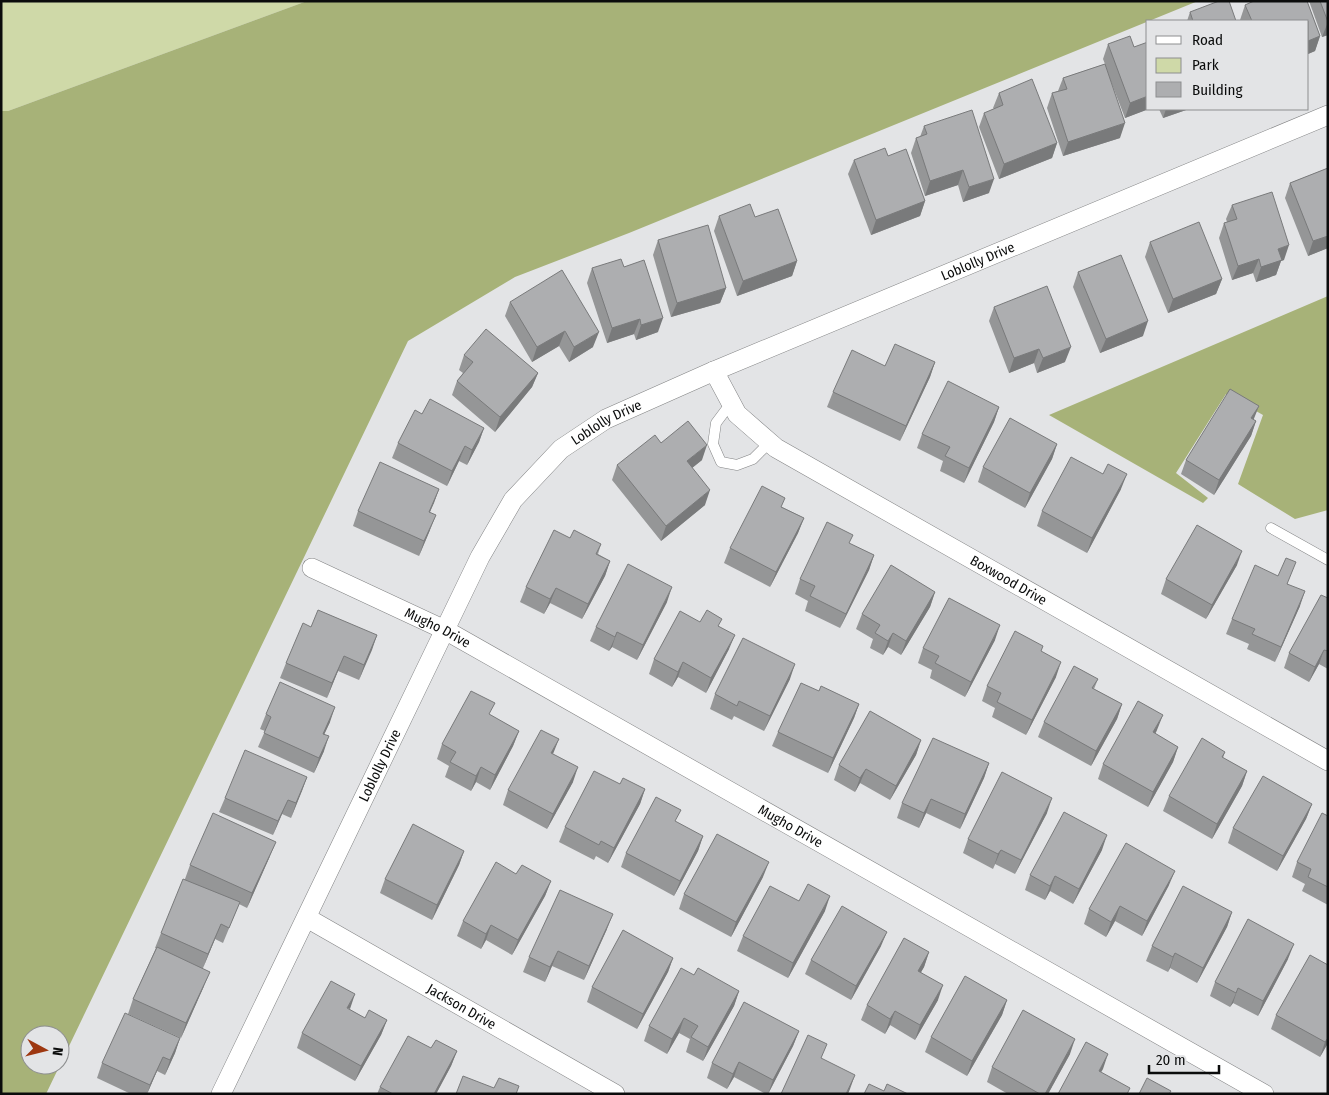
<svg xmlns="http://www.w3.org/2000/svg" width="1329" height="1095" font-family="'Fira Sans Condensed',sans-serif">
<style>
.green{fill:#cfd9a8}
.forest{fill:#a7b278;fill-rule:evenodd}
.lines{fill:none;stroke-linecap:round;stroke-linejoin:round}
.lane-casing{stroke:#828384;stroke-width:11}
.street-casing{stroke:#828384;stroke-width:20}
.lane{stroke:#fff;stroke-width:10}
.street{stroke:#fff;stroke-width:19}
.wall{fill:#959697}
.shaded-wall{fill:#797a7b}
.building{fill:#adaeb0;stroke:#797a7b}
.labels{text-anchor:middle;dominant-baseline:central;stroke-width:4;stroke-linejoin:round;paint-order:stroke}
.street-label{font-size:14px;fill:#0b0c0c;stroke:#e3e4e6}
</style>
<rect width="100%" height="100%" fill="#e3e4e6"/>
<path class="green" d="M1,1H307L8,111H1Z"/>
<g class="forest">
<path d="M307,1H1198L629,233L515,277L408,341L46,1094H1V111H8ZM30,1035H60V1065H30Z"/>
<path d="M1328,296V510L1295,519L1238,484L1263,415L1226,394L1176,473L1208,498L1203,503L1049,415Z"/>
</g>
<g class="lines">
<g class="lane-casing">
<g id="lane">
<path d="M731,403L716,423L713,444L721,462L737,465L753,459L770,442"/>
<path d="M1271,528L1328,560"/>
</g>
</g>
<g class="street-casing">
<g id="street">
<path id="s1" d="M714,371L737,414L776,448L1328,761"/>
<path id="s2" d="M312,568L445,630L1264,1094"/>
<path id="s3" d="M307,918L615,1094"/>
<path id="s4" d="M221,1094L480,557L513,500L561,449L606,419L714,371L1328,115"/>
</g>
</g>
<use href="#lane" class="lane"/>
<use href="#street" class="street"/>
</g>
<g class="wall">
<path d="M1254,1H1307L1320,36L1315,51L1308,54V21H1240V20L1245,5Z"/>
<path d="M1309,1H1328V35L1322,37Z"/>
<path d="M1190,12L1236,21H1187Z"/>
<path d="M1108,44L1148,109L1125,118L1110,79L1120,138L1063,156L1047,108L1052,93L1058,91L1063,78L1105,64L1103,59Z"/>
<path d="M999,93L1057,143L1052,158L999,179L979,127L984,113L994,109L993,108Z"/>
<path d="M1159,109H1186V110L1163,118Z"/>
<path d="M924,126L989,193L963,202L958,185L925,196L911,153L916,138L920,137Z"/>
<path d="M888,156L925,201L920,216L871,235L848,174L854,160Z"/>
<path d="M1328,168V248L1308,256L1285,198L1290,183Z"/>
<path d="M1232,205L1284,260L1281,261L1276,275L1256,282L1253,273L1232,280L1219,238L1224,223L1227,222L1226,219Z"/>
<path d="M719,216L755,217L797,261L792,276L737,296L714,231Z"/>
<path d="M658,240L726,288L720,303L671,317L653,255Z"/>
<path d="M1150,242L1222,279L1216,294L1168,313L1145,257Z"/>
<path d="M624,267L658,332L636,340L634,334L607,343L587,283L592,268Z"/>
<path d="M1078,272L1143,336L1100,353L1073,287Z"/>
<path d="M510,302L593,347L569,362L559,346L532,362L505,316Z"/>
<path d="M994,307L1065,362L1037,373L1034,363L1009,373L989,321Z"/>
<path d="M464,355L538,373L532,387L495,432L452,395L457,381L463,373L459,370Z"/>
<path d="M935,362L930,377L900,441L827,407L833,392L885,366Z"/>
<path d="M999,407L994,422L964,483L940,471L943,461L917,448L922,434Z"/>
<path d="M422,414L484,428L479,442L467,465L459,461L447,486L392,458L398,443Z"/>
<path d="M1254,420L1256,421L1251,436L1214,495L1181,474L1186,460Z"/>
<path d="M661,443L702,460L692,468L705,505L661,541L612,480L617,465Z"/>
<path d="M1057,444L1052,459L1025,508L978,482L983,467Z"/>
<path d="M439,489L430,512V530L419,556L353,526L358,511Z"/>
<path d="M1121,489L1087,553L1037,526L1042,511Z"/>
<path d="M782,507L804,518L798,533L770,587L724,563L730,548Z"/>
<path d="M570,538L601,544L598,554L610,561L605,576L582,619L550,603L544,614L520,602L526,587Z"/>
<path d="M850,544L874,555L869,570L840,628L805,611L808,601L795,594L800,579Z"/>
<path d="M1237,565L1206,619L1161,594L1166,579Z"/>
<path d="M1278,576L1288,584L1300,606L1275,662L1247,649L1249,644L1226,634L1232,619Z"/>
<path d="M935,592L930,607L901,655L888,647L883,655L870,648L873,639L856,629L862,614Z"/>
<path d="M1328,598V669L1319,664L1309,682L1284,668L1289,653Z"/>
<path d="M667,602L637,660L612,647L609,651L590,641L596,627Z"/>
<path d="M700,622L719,626L729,649L706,693L678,677L672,687L649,674L654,659Z"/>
<path d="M311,627L377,635L359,680L338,671L327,698L280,678L286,663Z"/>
<path d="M995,640L965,697L930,678L932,670L918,663L923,648Z"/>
<path d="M1041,652L1056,677L1026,735L992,717L995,708L982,701L987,686Z"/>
<path d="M790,679L764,731L734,716L732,720L710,709L715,694Z"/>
<path d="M1098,679L1094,689L1122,704L1117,719L1091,766L1038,737L1044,722Z"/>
<path d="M819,691L859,704L854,718L828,773L772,746L778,732Z"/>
<path d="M266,714L330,722L324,734V751L314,773L258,747L265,731L260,729Z"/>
<path d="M490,715L519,731L513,746L490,790L476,782L471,791L445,777L449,766L437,759L442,744Z"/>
<path d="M1157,730L1155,734L1178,747L1173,762L1148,807L1098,779L1103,764Z"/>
<path d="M921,740L916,755L890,800L860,783L855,792L834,780L839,765Z"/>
<path d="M1225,752L1223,758L1247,771L1242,786L1212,839L1163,811L1169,796Z"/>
<path d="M553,754L573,782L547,829L503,805L508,790Z"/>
<path d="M989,763L984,778L960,829L926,813L919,828L897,818L902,803Z"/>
<path d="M307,777L291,818L282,814L273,835L219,812L225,798Z"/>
<path d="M620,784L645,789L640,804L608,863L596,856L594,860L559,842L565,827Z"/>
<path d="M1312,804L1306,819L1277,871L1228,843L1233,828Z"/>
<path d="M1047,813L1015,874L995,864L993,869L963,853L968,839Z"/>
<path d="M1328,816V905L1302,891L1305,884L1292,877L1297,862Z"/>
<path d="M703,836L698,851L674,896L621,867L626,853Z"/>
<path d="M1102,850L1073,904L1050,891L1045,900L1025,890L1030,875Z"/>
<path d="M464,851L459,865L432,920L380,893L385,879Z"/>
<path d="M270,856L247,908L239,904L223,943L215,939L203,968L204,986L181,1038L128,1014L133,999L156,948H155L161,933L185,879L190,865Z"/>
<path d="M516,874L551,881L545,896L512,955L486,940L481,949L457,936L463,921Z"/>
<path d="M763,877L731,937L679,909L684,894Z"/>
<path d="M1169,885L1142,936L1115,921L1106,937L1084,924L1089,909Z"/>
<path d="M825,911L788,978L737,951L743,936Z"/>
<path d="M1232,912L1227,927L1197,983L1170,968L1168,972L1146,961L1152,946Z"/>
<path d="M607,929L584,980L552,966L545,982L523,972L529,957Z"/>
<path d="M881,946L851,1000L805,974L811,960Z"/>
<path d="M929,952L924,967L921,972L938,1000L915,1040L890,1025L885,1034L861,1020L867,1005Z"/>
<path d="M673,958L668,972L637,1029L587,1002L592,987Z"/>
<path d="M1288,959L1258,1016L1233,1003L1230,1007L1210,996L1215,982Z"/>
<path d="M1328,965V1043L1320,1057L1271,1029L1276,1015Z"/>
<path d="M694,975L739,991L734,1006L703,1061L686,1052L690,1039L679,1033L667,1054L644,1041L649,1026Z"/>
<path d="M1007,1000L1002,1015L967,1076L925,1052L931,1037Z"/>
<path d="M349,1009L365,1018L387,1020L381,1035L355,1081L297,1048L302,1033Z"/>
<path d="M799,1031L793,1046L768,1094H766L734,1077L727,1089L707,1078L712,1063Z"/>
<path d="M180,1038L175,1053L165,1075L157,1071L147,1094H131L97,1078L102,1063Z"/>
<path d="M431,1048L457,1051L451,1066L436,1094H377L380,1087Z"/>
<path d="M1070,1054L1048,1094H1008L987,1082L992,1067Z"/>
</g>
<g class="shaded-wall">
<path d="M1328,22V35L1322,37Z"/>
<path d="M1320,36L1315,51L1308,54V41Z"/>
<path d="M1148,96V109H1149L1125,118L1130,103Z"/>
<path d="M1166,109H1186V110L1163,118Z"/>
<path d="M1125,123L1120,138L1063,156L1068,142Z"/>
<path d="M1057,143L1052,158L999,179L1004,164Z"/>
<path d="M963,170L958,185L925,196L930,181Z"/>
<path d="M994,179L989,193L963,202L969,187Z"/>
<path d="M925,201L920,216L871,235L876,220Z"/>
<path d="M1328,236V248L1308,256L1313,241Z"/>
<path d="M1289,245L1284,260L1281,261L1276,275L1256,282L1261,267L1278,249Z"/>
<path d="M1259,259L1253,273L1232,280L1238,266Z"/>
<path d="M797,261L792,276L737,296L743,281Z"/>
<path d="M1222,279L1216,294L1168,313L1173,299Z"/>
<path d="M726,288L720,303L671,317L677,303Z"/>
<path d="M663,318L658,332L636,340L641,325Z"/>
<path d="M640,319L634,334L607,343L612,328Z"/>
<path d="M1148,321L1143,336L1100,353L1106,339Z"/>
<path d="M565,331L559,346L532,362L537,347Z"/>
<path d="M599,332L593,347L569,362L574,347Z"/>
<path d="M1071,347L1065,362L1037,373L1043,358Z"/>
<path d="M1039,349L1034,363L1009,373L1014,358Z"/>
<path d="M935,362L930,377L900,441L906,426Z"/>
<path d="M538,373L532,387L495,432L500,417Z"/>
<path d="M1259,406L1253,421L1251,418Z"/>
<path d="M999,407L994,422L964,483L969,468Z"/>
<path d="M1256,421L1251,436L1214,495L1219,480Z"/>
<path d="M484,428L479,442L467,465L472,450Z"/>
<path d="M1057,444L1052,459L1025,508L1030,493Z"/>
<path d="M707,445L702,460L682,476L687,461Z"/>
<path d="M465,446L459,461L447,486L452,471Z"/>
<path d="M1127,474L1121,489L1087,553L1092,538Z"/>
<path d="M439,489L434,503L423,527L429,512Z"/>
<path d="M710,490L705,505L661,541L666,526Z"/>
<path d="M436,515L430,530L419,556L424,541Z"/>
<path d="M804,518L798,533L770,587L776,572Z"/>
<path d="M1242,551L1237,565L1206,619L1212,605Z"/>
<path d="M874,555L869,570L840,628L846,614Z"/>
<path d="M610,561L605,576L582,619L588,604Z"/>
<path d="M672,587L667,602L637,660L643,645Z"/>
<path d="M556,588L550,603L544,614L550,599Z"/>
<path d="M1305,591L1300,606L1275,662L1281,647Z"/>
<path d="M935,592L930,607L901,655L906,641Z"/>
<path d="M1000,625L995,640L965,697L971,682Z"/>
<path d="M617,632L612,647L609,651L615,637Z"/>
<path d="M893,633L888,647L883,655L888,641Z"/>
<path d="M377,635L372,650L359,680L364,665Z"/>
<path d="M735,635L729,649L706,693L711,678Z"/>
<path d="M1324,650L1319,664L1309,682L1315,667Z"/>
<path d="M344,656L338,671L327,698L332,683Z"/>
<path d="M683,662L678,677L672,687L678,672Z"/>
<path d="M1061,662L1056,677L1026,735L1032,720Z"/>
<path d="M795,664L790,679L764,731L770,716Z"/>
<path d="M859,704L854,718L828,773L833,758Z"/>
<path d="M1122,704L1117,719L1091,766L1096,751Z"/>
<path d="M335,707L330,722L318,748L323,734Z"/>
<path d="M1163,715L1157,730L1148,747L1153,732Z"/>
<path d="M519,731L513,746L490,790L495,775Z"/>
<path d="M329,736L324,751L314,773L319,758Z"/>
<path d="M559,739L553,754L551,753Z"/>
<path d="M921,740L916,755L890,800L896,786Z"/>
<path d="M1178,747L1173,762L1148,807L1153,792Z"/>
<path d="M989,763L984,778L960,829L965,814Z"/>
<path d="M481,767L476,782L471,791L476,776Z"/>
<path d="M578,767L573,782L547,829L553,814Z"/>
<path d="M866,769L860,783L855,792L860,778Z"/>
<path d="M1247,771L1242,786L1212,839L1217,824Z"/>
<path d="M307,777L302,791L291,818L296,803Z"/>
<path d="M645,789L640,804L608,863L614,848Z"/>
<path d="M1052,798L1047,813L1015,874L1021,860Z"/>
<path d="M931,799L926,813L919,828L924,813Z"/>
<path d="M288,800L273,835L278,821Z"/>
<path d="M1312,804L1306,819L1277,871L1283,856Z"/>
<path d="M1107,835L1102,850L1073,904L1079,889Z"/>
<path d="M703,836L698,851L674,896L680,881Z"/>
<path d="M276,842L270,856L247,908L252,893Z"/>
<path d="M1001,850L995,864L993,869L998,854Z"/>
<path d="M464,851L459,865L432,920L437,905Z"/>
<path d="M769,862L763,877L731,937L736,922Z"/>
<path d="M1175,871L1169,885L1142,936L1147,921Z"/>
<path d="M1055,876L1050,891L1045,900L1050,886Z"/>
<path d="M551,881L545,896L512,955L518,940Z"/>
<path d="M830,896L825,911L788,978L793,963Z"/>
<path d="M1120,906L1115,921L1106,937L1111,922Z"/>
<path d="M1232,912L1227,927L1197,983L1203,968Z"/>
<path d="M613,914L607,929L584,980L589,966Z"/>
<path d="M221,924L215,939L203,968L208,954Z"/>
<path d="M491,925L486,940L481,949L486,934Z"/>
<path d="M887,932L881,946L851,1000L856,986Z"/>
<path d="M1294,944L1288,959L1258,1016L1263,1001Z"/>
<path d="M558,951L552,966L545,982L550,967Z"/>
<path d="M929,952L924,967L913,986L918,971Z"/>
<path d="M1175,953L1170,968L1168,972L1173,957Z"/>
<path d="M673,958L668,972L637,1029L643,1014Z"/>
<path d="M210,972L204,986L181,1038L186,1023Z"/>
<path d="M943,985L938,1000L915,1040L920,1025Z"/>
<path d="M1238,988L1233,1003L1230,1007L1236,993Z"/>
<path d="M739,991L734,1006L703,1061L708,1047Z"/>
<path d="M355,994L350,1009L347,1008Z"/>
<path d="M1007,1000L1002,1015L967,1076L972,1061Z"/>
<path d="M895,1011L890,1025L885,1034L890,1019Z"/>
<path d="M684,1018L679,1033L667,1054L672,1039Z"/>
<path d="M387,1020L381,1035L355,1081L361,1066Z"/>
<path d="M799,1031L793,1046L768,1094L773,1080Z"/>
<path d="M180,1038L175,1053L165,1075L170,1060Z"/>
<path d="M1328,1038V1043L1320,1057L1325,1042Z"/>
<path d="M1075,1039L1070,1054L1048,1094H1045Z"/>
<path d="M457,1051L451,1066L436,1094H434Z"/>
<path d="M1108,1054L1103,1069L1093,1086L1099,1071Z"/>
<path d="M163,1057L157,1071L147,1094L150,1085Z"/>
<path d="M739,1062L734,1077L727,1089L733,1074Z"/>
<path d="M855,1075L850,1089L848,1094H846Z"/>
</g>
<g class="building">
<path d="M1219,1H1229L1236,21H1193L1190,12Z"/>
<path d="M1254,1H1307L1320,36L1308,41V21H1252L1245,5Z"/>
<path d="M1320,1H1328V22Z"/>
<path d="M1130,36L1134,47L1148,42V96L1130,103L1108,44Z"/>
<path d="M1105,64L1125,123L1068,142L1052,93L1067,89L1063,78Z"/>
<path d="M1032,79L1057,143L1004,164L984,113L1003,105L999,93Z"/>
<path d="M972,110L994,179L969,187L963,170L930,181L916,138L927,134L924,126Z"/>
<path d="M885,148L888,156L906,149L925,201L876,220L854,160Z"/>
<path d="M1328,168V236L1313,241L1290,183Z"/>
<path d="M1272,192L1289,245L1278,249L1282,260L1261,267L1259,259L1238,266L1224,223L1237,219L1232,205Z"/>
<path d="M750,204L755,217L778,209L797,261L743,281L719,216Z"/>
<path d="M1199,222L1222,279L1173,299L1150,242Z"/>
<path d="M708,225L726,288L677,303L658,240Z"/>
<path d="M1121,255L1148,321L1106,339L1078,272Z"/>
<path d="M621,259L624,267L644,260L663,318L641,325L640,319L612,328L592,268Z"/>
<path d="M562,270L599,332L574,347L565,331L537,347L510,302Z"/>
<path d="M1047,286L1071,347L1043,358L1039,349L1014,358L994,307Z"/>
<path d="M486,329L538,373L500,417L457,381L473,362L464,355Z"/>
<path d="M895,344L935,362L906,426L833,392L852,350L885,366Z"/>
<path d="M948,381L999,407L969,468L945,456L950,447L922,434Z"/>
<path d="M1230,389L1259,406L1251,418L1256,421L1219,480L1186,460Z"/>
<path d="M430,399L484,428L472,450L465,446L452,471L398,443L415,410L422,414Z"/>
<path d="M1010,418L1057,444L1030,493L983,467Z"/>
<path d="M688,421L707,445L687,461L710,490L666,526L617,465L655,435L661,443Z"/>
<path d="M1071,457L1103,474L1108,464L1127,474L1092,538L1042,511Z"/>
<path d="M380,462L439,489L429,512L436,515L424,541L358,511Z"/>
<path d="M762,486L785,498L781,507L804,518L776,572L730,548Z"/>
<path d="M827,522L853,535L849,543L874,555L846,614L810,596L815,586L800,579Z"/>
<path d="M1197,525L1242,551L1212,605L1166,579Z"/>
<path d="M554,530L570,538L574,530L601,544L596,554L610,561L588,604L556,588L550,599L526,587Z"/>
<path d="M1286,558L1296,562L1287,584L1305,591L1281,647L1252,634L1255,629L1232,619L1255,565L1278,576Z"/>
<path d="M628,564L672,587L643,645L617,632L615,637L596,627Z"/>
<path d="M891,565L935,592L906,641L893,633L888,641L875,633L880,625L862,614Z"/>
<path d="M1321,595L1328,598V651L1324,650L1315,667L1289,653Z"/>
<path d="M949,598L1000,625L971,682L935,663L939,656L923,648Z"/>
<path d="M318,610L377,635L364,665L344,656L332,683L286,663L303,623L311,627Z"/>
<path d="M707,610L722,619L718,626L735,635L711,678L683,662L678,672L654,659L680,611L700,622Z"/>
<path d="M1015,631L1043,646L1041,651L1061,662L1032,720L997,702L1001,693L987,686Z"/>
<path d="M743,638L795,664L770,716L739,701L737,706L715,694Z"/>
<path d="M1074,666L1098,679L1092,688L1122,704L1096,751L1044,722Z"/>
<path d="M280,682L335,707L323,734L329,736L319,758L264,733L271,717L266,714Z"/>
<path d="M801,683L819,691L821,686L859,704L833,758L778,732Z"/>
<path d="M471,691L495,703L489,714L519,731L495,775L481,767L476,776L450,762L456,752L442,744Z"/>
<path d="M1138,701L1163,715L1153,732L1178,747L1153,792L1103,764Z"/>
<path d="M870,711L921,740L896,786L866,769L860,778L839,765Z"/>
<path d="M541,730L559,739L551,753L578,767L553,814L508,790Z"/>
<path d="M933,738L989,763L965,814L931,799L924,813L902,803Z"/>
<path d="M1202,738L1225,752L1222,757L1247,771L1217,824L1169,796Z"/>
<path d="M245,750L307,777L296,803L288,800L278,821L225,798Z"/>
<path d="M594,771L620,784L623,778L645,789L614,848L601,841L599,845L565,827Z"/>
<path d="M1002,772L1052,798L1021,860L1001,850L998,854L968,839Z"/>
<path d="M1263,776L1312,804L1283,856L1233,828Z"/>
<path d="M656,797L681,810L675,821L703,836L680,881L626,853Z"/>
<path d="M1064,812L1107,835L1079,889L1055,876L1050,886L1030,875Z"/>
<path d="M213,813L276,842L252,893L190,865Z"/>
<path d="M1322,813L1328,816V887L1308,877L1311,869L1297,862Z"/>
<path d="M413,824L464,851L437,905L385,879Z"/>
<path d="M717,834L769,862L736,922L684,894Z"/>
<path d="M1126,843L1175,871L1147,921L1120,906L1111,922L1089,909Z"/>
<path d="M496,862L516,874L522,865L551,881L518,940L491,925L486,934L463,921Z"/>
<path d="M183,879L240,902L229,928L221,924L208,954L161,933Z"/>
<path d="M808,884L830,896L793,963L743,936L770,886L799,901Z"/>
<path d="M1183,886L1232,912L1203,968L1175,953L1173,957L1152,946Z"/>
<path d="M560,890L613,914L589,966L558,951L550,967L529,957Z"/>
<path d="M842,906L887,932L856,986L811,960Z"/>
<path d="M1248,919L1294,944L1263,1001L1238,988L1236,993L1215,982Z"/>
<path d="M623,930L673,958L643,1014L592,987Z"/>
<path d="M904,938L929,952L918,971L943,985L920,1025L895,1011L890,1019L867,1005Z"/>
<path d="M157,947L210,972L186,1023L133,999Z"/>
<path d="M1310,955L1328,965V1038L1325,1042L1276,1015Z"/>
<path d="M681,968L694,975L698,968L739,991L708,1047L691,1037L698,1026L684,1018L672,1039L649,1026Z"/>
<path d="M965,976L1007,1000L972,1061L931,1037Z"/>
<path d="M331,981L355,994L347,1008L365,1018L369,1010L387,1020L361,1066L302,1033Z"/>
<path d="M744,1002L799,1031L773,1080L739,1062L733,1074L712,1063Z"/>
<path d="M1023,1010L1075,1039L1045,1094H1040L992,1067Z"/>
<path d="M125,1013L180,1038L170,1060L163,1057L150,1085L102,1063Z"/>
<path d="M808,1035L827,1044L821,1058L855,1075L846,1094H781Z"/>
<path d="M408,1036L431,1048L436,1040L457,1051L434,1094H393L380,1087Z"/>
<path d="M1086,1042L1108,1054L1099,1071L1130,1088L1127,1094H1058Z"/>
<path d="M463,1076L494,1088L499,1078L519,1086L516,1094H456Z"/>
<path d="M1147,1078L1171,1091L1169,1094H1139Z"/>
<path d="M869,1084L884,1091L887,1084L908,1094H864Z"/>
</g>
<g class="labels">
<g class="street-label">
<text stroke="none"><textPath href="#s4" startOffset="1190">Loblolly Drive</textPath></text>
<text stroke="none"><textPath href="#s4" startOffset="785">Loblolly Drive</textPath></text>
<text stroke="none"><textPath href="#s1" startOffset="368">Boxwood Drive</textPath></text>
<text stroke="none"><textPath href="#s2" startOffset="139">Mugho Drive</textPath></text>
<text stroke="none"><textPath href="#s4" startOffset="365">Loblolly Drive</textPath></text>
<text stroke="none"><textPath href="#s2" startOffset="544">Mugho Drive</textPath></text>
<text stroke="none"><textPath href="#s3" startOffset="178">Jackson Drive</textPath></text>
</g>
</g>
<rect width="1329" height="1095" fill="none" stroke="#0b0c0c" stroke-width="5"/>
<rect x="1146" y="20" width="162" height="90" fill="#e3e4e6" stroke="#8d8e8f"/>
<rect x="1156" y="36" width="25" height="8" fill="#ffffff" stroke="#8d8e8f"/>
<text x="1192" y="45" font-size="15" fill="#0b0c0c">Road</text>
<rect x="1156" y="58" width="25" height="15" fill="#cfd9a8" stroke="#8d8e8f"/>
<text x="1192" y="70" font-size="15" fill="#0b0c0c">Park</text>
<rect x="1156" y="82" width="25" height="15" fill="#adaeb0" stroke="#8d8e8f"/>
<text x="1192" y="95" font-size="15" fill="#0b0c0c">Building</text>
<g transform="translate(45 1050) rotate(97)"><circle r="24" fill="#e3e4e6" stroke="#8d8e8f"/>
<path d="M0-4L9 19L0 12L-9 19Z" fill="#9d3710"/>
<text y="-8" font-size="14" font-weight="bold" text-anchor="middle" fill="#0b0c0c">N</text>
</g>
<path d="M1149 1065v8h70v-8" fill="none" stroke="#0b0c0c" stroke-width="2.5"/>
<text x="1156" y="1065" font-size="15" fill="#0b0c0c" stroke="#e3e4e6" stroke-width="4" paint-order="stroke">20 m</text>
</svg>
